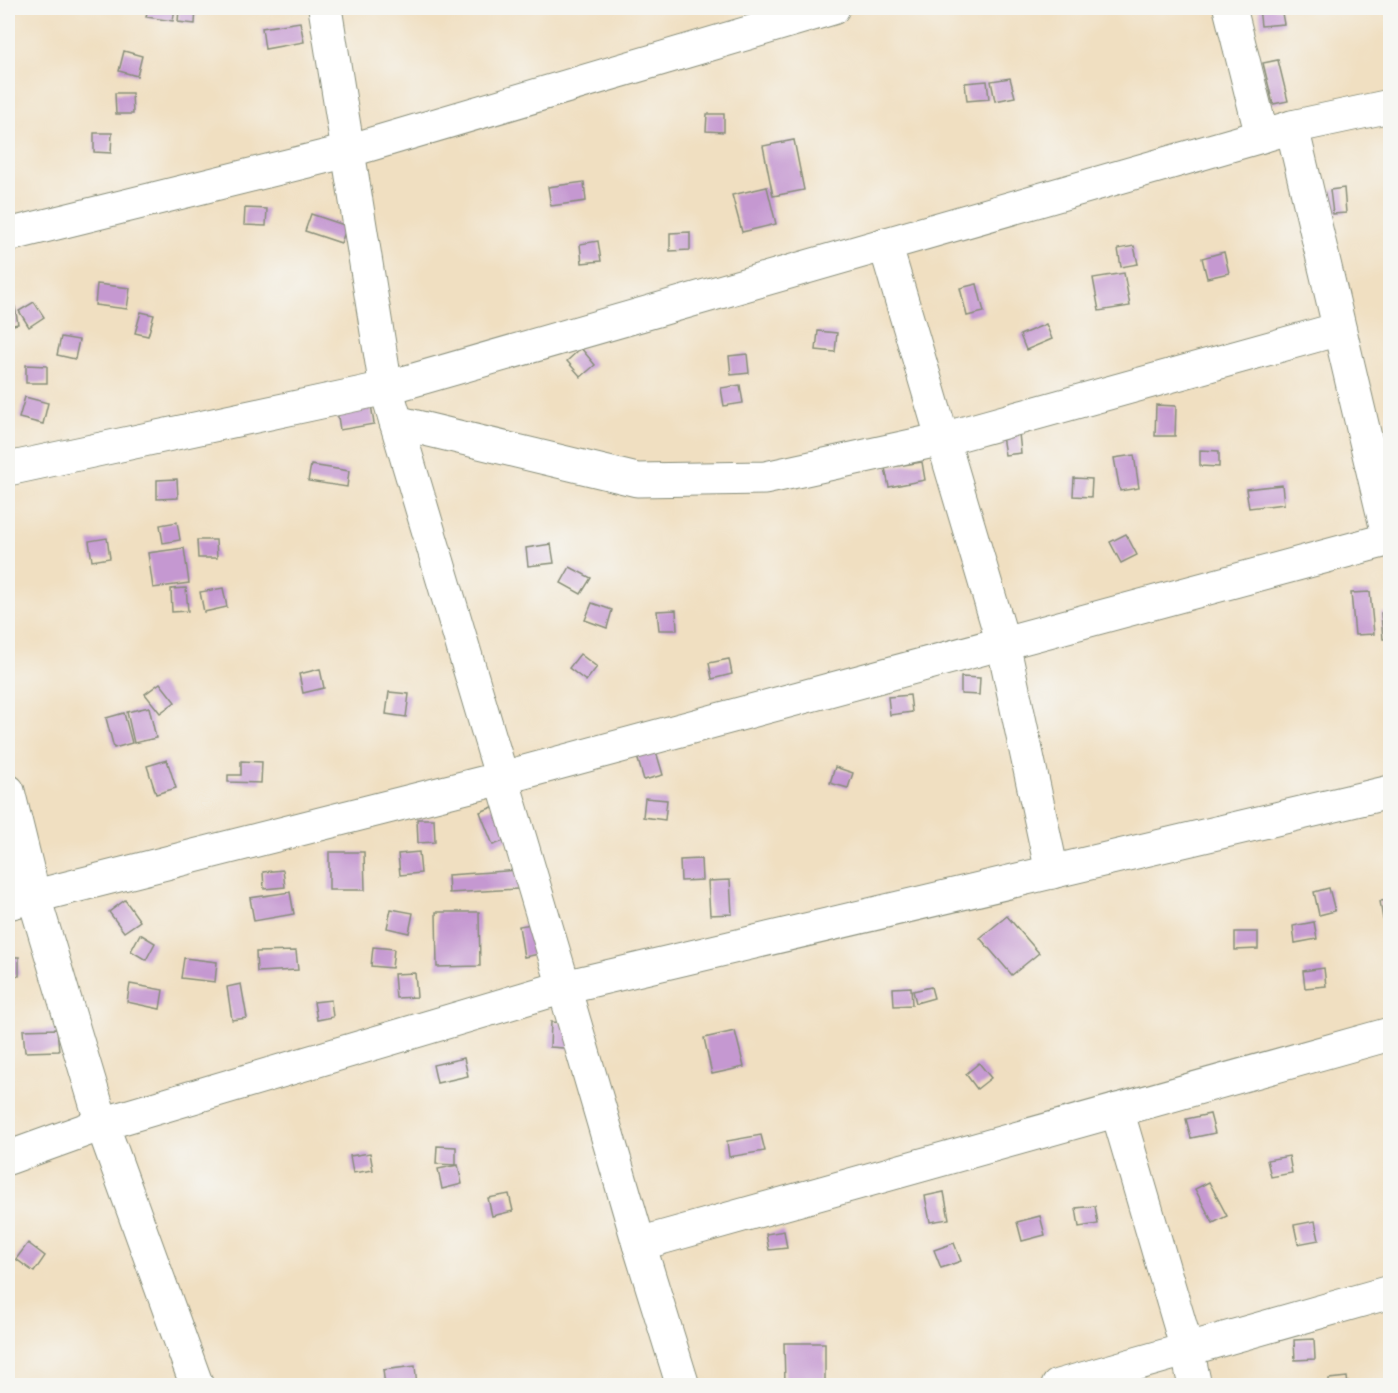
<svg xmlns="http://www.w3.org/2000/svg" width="1398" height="1393" font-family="'Playpen Sans',sans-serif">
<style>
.building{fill:#c598d1}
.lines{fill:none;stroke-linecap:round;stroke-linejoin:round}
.minor-casing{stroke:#888e7a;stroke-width:35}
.minor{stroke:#fff;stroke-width:33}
</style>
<rect width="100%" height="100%" fill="#f6f6f2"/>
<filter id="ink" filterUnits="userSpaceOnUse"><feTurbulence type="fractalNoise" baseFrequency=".0167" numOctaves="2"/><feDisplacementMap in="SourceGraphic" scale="12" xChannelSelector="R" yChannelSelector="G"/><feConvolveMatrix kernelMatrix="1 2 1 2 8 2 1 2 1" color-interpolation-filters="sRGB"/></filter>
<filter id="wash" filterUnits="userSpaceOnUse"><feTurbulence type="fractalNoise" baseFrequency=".008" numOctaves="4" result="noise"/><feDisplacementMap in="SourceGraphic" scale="24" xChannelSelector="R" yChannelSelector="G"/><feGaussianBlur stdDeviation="1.35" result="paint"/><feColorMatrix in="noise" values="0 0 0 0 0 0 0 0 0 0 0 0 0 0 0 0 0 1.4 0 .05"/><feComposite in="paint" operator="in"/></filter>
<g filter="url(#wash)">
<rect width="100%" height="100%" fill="#f0dfc1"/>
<g id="blocks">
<g class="building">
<path d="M148,8H175L173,21L146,17Z"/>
<path d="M179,8H196L195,24L178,22Z"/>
<path d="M1259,8H1281L1284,24L1261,26Z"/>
<path d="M300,22L304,42L265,49L262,28Z"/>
<path d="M124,51L142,56L137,76L119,71Z"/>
<path d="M1278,60L1288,101L1273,104L1263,63Z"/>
<path d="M1010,78L1015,97L995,101L991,81Z"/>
<path d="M987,81L989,99L967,101L965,83Z"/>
<path d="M115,93H132L133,114H116Z"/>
<path d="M707,114H724V132L706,131Z"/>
<path d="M94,133H112L111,153L94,152Z"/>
<path d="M794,140L804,190L773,196L763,146Z"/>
<path d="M584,182L586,201L551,206L548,187Z"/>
<path d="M767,187L776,224L742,232L732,195Z"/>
<path d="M1344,188L1346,213L1333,214L1330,190Z"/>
<path d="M245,208L267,209L266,226L244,225Z"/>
<path d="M311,214L347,226L341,243L305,231Z"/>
<path d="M690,232V250L670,251V233Z"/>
<path d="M598,241L601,261L582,263L580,244Z"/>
<path d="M1134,246L1138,264L1121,267L1118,249Z"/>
<path d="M1224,252L1229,273L1207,278L1202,258Z"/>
<path d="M1124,273L1130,306L1099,311L1093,278Z"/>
<path d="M97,284L130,288L127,309L95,305Z"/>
<path d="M977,284L984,312L967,316L960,288Z"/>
<path d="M34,302L44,317L29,327L19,311Z"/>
<path d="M15,307L18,324L8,326V309Z"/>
<path d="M141,312L154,315L148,336L135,333Z"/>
<path d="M1046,324L1052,339L1026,350L1020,335Z"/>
<path d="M818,331L837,333L835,352L816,350Z"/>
<path d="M61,337L79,340L75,359L57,355Z"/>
<path d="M581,348L595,365L581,377L567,361Z"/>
<path d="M747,354L749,373L731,375L729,356Z"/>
<path d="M26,365L47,366V383H26Z"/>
<path d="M740,385L743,403L724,406L721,388Z"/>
<path d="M25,397L48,403L43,424L19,418Z"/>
<path d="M371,404L374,424L340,430L337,410Z"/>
<path d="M1156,405L1176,406L1175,436H1155Z"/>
<path d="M1019,433L1021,453L1005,455L1002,436Z"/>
<path d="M1200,450L1219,451V467L1200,466Z"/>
<path d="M1134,455L1139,488L1120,491L1114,458Z"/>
<path d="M922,462L925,480L889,487L885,468Z"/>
<path d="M311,465L349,471L347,487L308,481Z"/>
<path d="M1074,478L1092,479L1091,497L1073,496Z"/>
<path d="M177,479L178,498L157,499V480Z"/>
<path d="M1282,485L1284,504L1249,508L1246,489Z"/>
<path d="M177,522L180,540L163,543L160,525Z"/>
<path d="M1126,534L1137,555L1121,563L1110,542Z"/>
<path d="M107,538L110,558L92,561L89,541Z"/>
<path d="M197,540H216L217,558H198Z"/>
<path d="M551,544L554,563L528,566L526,548Z"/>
<path d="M184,548L189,583L153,588L148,553Z"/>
<path d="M570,567L591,578L581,594L561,583Z"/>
<path d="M186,588L188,611L172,612L171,589Z"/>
<path d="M223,588L227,607L204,612L200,592Z"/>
<path d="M1370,592L1374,634L1355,635L1351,593Z"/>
<path d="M592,603L612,610L607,628L585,620Z"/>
<path d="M676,610L677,630H659L657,611Z"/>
<path d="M1381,613H1390V639H1383Z"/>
<path d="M580,654L597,667L586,681L569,668Z"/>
<path d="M729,659L732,674L712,679L709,663Z"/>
<path d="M320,669L324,688L303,693L299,674Z"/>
<path d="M961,677L980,678L979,695L961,694Z"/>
<path d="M160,683L175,702L160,713L145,694Z"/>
<path d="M389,692L409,694L406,717L386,714Z"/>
<path d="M910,695L912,712L890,715L888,697Z"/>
<path d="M149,707L156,738L134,743L127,712Z"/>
<path d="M124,713L132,743L114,748L106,718Z"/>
<path d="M655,748L663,775L644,780L636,753Z"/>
<path d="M167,760L176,788L156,794L147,766Z"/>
<path d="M241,761L262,762L261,783L228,782V775H241Z"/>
<path d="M835,767L853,773L848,788L830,783Z"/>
<path d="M645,798L667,800L665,820L643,817Z"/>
<path d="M513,799L526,833L493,845L480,812Z"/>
<path d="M417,819H434L435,842L418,843Z"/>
<path d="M329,852H364L365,890H329Z"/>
<path d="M419,852L421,873L400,875L398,854Z"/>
<path d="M701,859L702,880L681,881L680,860Z"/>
<path d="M534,869L535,888L449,893L448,875Z"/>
<path d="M283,870L285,887L264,889L263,872Z"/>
<path d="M730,880L732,914L710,915L708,881Z"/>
<path d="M1329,888L1335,911L1319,915L1314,892Z"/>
<path d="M290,892L294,914L254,921L250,898Z"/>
<path d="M125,900L140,921L124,932L109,912Z"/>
<path d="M1390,900V917L1383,919L1380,901Z"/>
<path d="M391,909L413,913L409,933L387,928Z"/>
<path d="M436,912H479L480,966L437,967Z"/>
<path d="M1007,916L1039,953L1012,975L980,938Z"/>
<path d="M544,922L549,952L524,957L519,926Z"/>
<path d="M1314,922L1317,939L1295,943L1293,926Z"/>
<path d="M1235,932H1258V949L1235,950Z"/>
<path d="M140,934L155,943L146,960L131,951Z"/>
<path d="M373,947L394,949L392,968L371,966Z"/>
<path d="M296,951L298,970L257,972L256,952Z"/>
<path d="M8,957H19V976L8,975Z"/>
<path d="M184,958L217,962L215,982L181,978Z"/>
<path d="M1324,968L1326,986L1305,988L1303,971Z"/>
<path d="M415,973L417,997L396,998L394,974Z"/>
<path d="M130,984L163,990L160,1009L127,1002Z"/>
<path d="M241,984L247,1018L232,1020L227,987Z"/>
<path d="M911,987L912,1005L894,1006L893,988Z"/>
<path d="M931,987L934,998L916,1003L913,991Z"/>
<path d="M331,1000L333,1017L317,1020L314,1002Z"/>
<path d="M551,1022L579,1024L578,1049L550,1047Z"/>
<path d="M57,1029L59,1051L25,1052L23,1030Z"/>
<path d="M735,1031L744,1067L712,1074L704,1038Z"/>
<path d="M464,1058L468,1076L437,1083L433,1065Z"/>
<path d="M979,1063L991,1078L977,1089L966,1074Z"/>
<path d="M1210,1114L1215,1133L1191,1138L1186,1119Z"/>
<path d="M761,1135L765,1151L729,1157L727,1141Z"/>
<path d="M437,1146L456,1147V1165L436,1164Z"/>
<path d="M370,1153L373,1170L353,1173L350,1156Z"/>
<path d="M1289,1156L1292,1173L1271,1177L1267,1160Z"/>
<path d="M458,1165L462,1184L442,1189L438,1169Z"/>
<path d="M1209,1182L1227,1216L1213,1223L1195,1189Z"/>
<path d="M944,1192L949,1219L930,1222L925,1196Z"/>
<path d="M509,1194L513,1211L492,1216L488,1198Z"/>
<path d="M1095,1206L1098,1224L1079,1227L1076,1208Z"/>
<path d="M1040,1216L1045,1235L1022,1241L1017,1222Z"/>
<path d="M1315,1221L1319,1240L1298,1244L1294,1225Z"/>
<path d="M784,1231L787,1248L769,1250L766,1234Z"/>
<path d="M28,1243L45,1256L34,1272L16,1259Z"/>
<path d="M954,1243L961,1261L941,1268L934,1250Z"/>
<path d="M1314,1339L1315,1359L1295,1360L1294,1340Z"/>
<path d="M784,1343H825V1384H785Z"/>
<path d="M415,1366L417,1386H385L383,1370Z"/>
<path d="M1347,1377L1348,1386H1329V1379Z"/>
</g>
</g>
</g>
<g filter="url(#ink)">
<use href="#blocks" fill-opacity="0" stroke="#888e7a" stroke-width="1.5"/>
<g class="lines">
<g class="minor-casing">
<g id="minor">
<path d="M325,8L386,388L564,987L639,1244L683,1386"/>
<path d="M1230,8L1262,136"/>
<path d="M1292,127L1389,539"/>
<path d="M8,235L348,151L833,8"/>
<path d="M885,244L1003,643L1052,872"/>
<path d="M396,422L637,480L765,478L943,439L1339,329"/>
<path d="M8,469L386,388L1262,136L1292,127L1390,106"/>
<path d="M8,791L34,897L102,1124L197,1386"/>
<path d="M8,903L502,778L1390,539"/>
<path d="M1117,1110L1187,1349L1195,1386"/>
<path d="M8,1158L102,1124L564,987L1390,792"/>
<path d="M639,1244L1390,1034"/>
<path d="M1058,1386L1390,1292"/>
</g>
</g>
<use href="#minor" class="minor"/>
</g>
</g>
<rect width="1398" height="1393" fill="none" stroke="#f6f6f2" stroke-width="30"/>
</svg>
